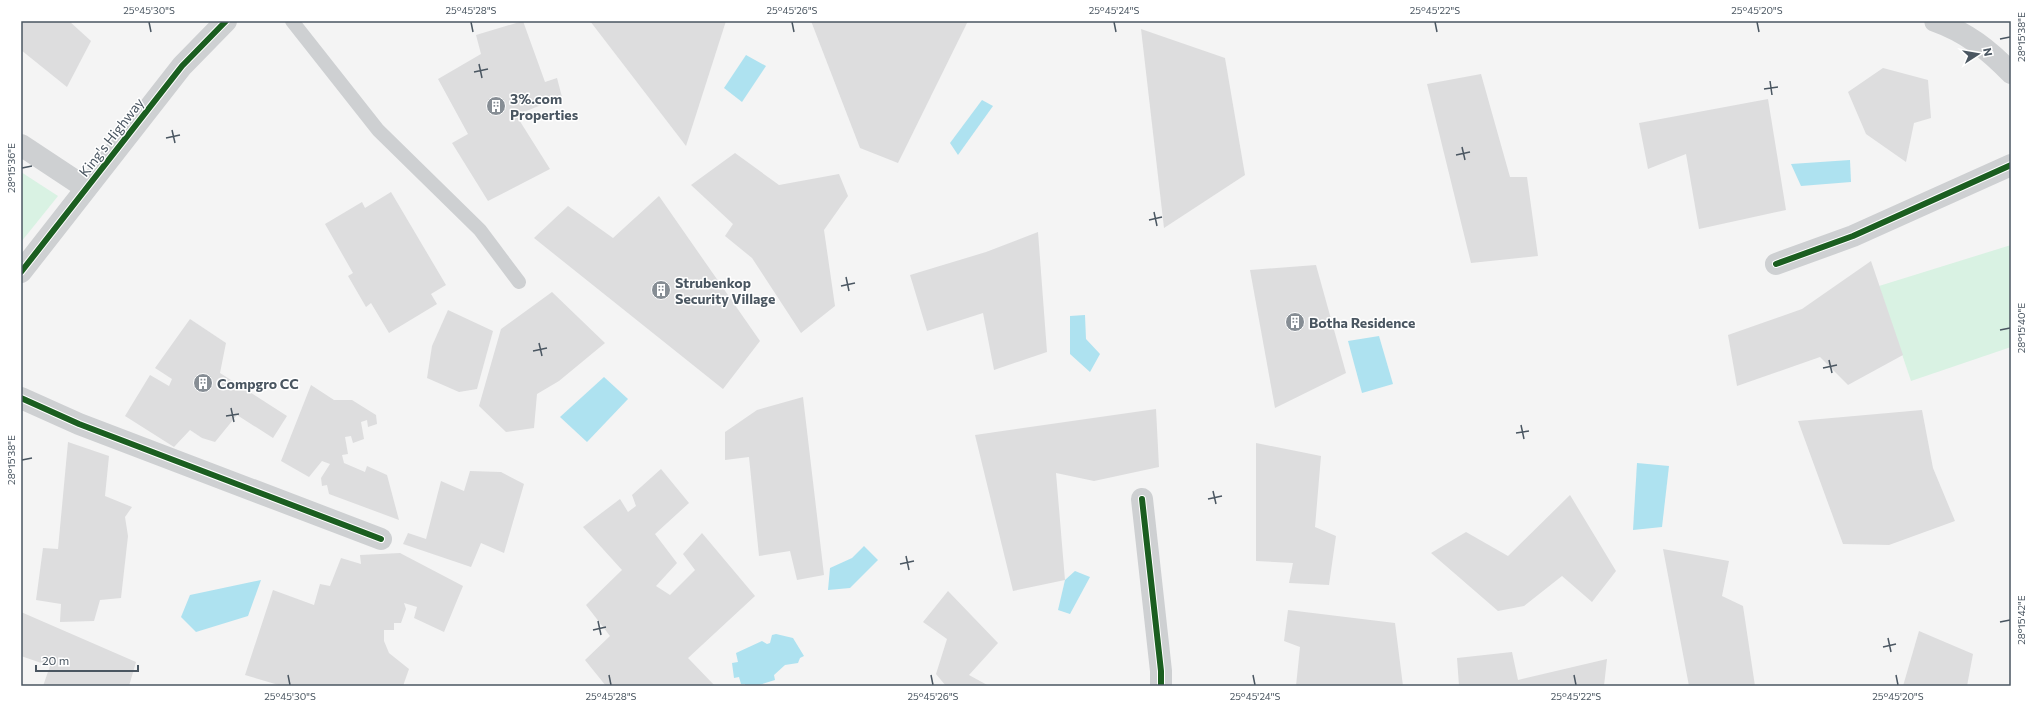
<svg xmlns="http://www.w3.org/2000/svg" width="2032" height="707" font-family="Commissioner,sans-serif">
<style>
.green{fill:#d9f2e3}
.water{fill:#aee2f0}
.building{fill:#ddddde}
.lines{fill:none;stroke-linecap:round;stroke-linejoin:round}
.lane{stroke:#ced0d2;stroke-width:14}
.street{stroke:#ced0d2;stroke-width:22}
.cycleway-casing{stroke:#fff;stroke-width:8}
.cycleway{stroke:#1b5e20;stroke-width:6}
.ticks{fill:none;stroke:#4a5661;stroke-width:1.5}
.labels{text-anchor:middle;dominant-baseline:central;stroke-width:3;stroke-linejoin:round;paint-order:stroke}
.poi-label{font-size:14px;font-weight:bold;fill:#4a5661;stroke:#fff;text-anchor:start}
.street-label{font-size:14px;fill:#4a5661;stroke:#fff}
.neatline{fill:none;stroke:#4a5661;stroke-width:1.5}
.ticks-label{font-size:10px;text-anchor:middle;fill:#4a5661}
</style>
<rect width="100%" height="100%" fill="#f4f4f4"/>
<g class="green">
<path d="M21,172L58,196L21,242Z"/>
<path d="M2011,245V347L1911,381L1879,286Z"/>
</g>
<g class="water">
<path d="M746,55L766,66L742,102L724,88Z"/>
<path d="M982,100L993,106L958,155L950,143Z"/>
<path d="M1850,160L1851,182L1801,186L1791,164Z"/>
<path d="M1085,315L1086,339L1100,354L1090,372L1070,354V316Z"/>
<path d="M1379,336L1393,384L1362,393L1348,341Z"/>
<path d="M604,377L628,399L587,442L560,417Z"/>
<path d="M1637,463L1669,466L1662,527L1633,530Z"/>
<path d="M864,546L878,560L850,588L828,590L830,568L852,558Z"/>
<path d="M1075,571L1090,577L1070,614L1058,610L1065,580Z"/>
<path d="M261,580L248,616L196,632L181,617L190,595Z"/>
<path d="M776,634L793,638L804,656L800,658L798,663L785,665L774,675L775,680L756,686H745V684H741L739,677L734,678L732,663L738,662L736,653L762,641L767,644L770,643L772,635Z"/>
</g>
<g class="building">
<path d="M21,21H69L91,41L67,87L21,50Z"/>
<path d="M523,21L545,82L557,78L562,97L516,115L550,169L488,201L452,143L468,134L438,79L481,54L476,35Z"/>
<path d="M590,21H726L686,146Z"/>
<path d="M811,21H968L898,163L860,148Z"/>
<path d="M1141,29L1225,58L1245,175L1164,228Z"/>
<path d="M1883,68L1928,80L1931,118L1914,123L1906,162L1866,134L1848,92Z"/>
<path d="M1481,74L1510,177H1527L1538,256L1471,263L1427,84Z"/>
<path d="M1768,99L1786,210L1699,229L1686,154L1648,169L1639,123Z"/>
<path d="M735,153L779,185L839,174L848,196L824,230L835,306L801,333L752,258L725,236L733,224L691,185Z"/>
<path d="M391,192L446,285L431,294L437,304L389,333L371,303L366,307L348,276L353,273L325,224L362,202L365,208Z"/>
<path d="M659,196L760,341L723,389L534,238L568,206L613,238Z"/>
<path d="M1038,232L1047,352L994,370L983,313L927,331L910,275L986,252Z"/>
<path d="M1871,261L1903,355L1848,385L1820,357L1737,386L1728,335L1802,309Z"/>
<path d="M1316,265L1346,373L1275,408L1250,270Z"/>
<path d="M552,292L605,343L559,381L537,394L534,428L506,432L479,406L501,329Z"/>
<path d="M448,310L493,331L477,389L459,392L427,378L432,346Z"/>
<path d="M190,319L226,343L220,373L287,416L273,438L237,415L215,442L202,438L190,430L174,447L125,416L150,375L169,386L172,379L155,368Z"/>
<path d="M311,385L334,400H352L376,415L377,424L368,427L367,420L361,422L364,439L353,443L351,436L345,437L348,454L342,455L344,463L365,472L367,466L387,475L399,520L329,494L327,485L322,486L321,478L330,464L322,461L309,477L281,461Z"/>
<path d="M803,397L824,575L797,580L790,551L759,556L749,457L725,460V432L757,410Z"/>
<path d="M1156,409L1159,467L1094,481L1056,473L1065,580L1013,591L975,435Z"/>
<path d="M1922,410L1933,468L1955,521L1889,545L1843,544L1798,421Z"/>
<path d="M68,442L109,456L105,496L132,507L125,517L128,536L121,598L100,600L94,621L60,622L61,604L36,600L43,548L58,549Z"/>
<path d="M1256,443L1321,456L1315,527L1336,536L1329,585L1289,583L1293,563L1256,561Z"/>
<path d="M661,469L689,503L655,534L677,563L656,586L670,595L695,570L683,554L702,533L755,596L688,658L715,686H606L585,660L610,636L586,605L622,570L583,527L620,499L628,512L636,506L632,495Z"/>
<path d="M470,471L501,472L524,484L504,553L481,543L471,567L403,544L408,533L426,539L441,481L464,491Z"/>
<path d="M1570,495L1616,571L1592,602L1562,576L1524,606L1498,611L1431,553L1466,532L1508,556Z"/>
<path d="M1663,549L1729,561L1722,596L1743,606L1755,686H1689Z"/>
<path d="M400,553L463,586L444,632L414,618L417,607L404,603L406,609L401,623H394V630H384V641L389,653L409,669L403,686H282L245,675L273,590L314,605L320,584L330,586L341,558L361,564L360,555Z"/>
<path d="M948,591L998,643L969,675L989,686H946L936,674L947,639L923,622Z"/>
<path d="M1288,610L1395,623L1403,686H1296L1300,647L1284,641Z"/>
<path d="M21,612L136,662L129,686H43L50,666L21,656Z"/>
<path d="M1919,631L1973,654L1967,686H1903Z"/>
<path d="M1512,652L1518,680L1607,659L1604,686H1459L1457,658Z"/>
</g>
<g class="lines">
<path class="lane" d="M292,21L378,130L480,230L519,282"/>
<g class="street">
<path d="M1935,21C1966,32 1989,50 2011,73"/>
<path d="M21,145L86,188"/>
<path d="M1776,264L1853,236L2011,165"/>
<path d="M21,272L182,66L226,21"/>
<path d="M21,398L79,424L381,539"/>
<path d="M1142,499L1161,671V686"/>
</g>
<g class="cycleway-casing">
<g id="cycleway">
<path d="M1776,264L1853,236L2011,165"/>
<path d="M21,272L182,66L226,21"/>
<path d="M21,398L79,424L381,539"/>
<path d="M1142,499L1161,671V686"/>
</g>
</g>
<use href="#cycleway" class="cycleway"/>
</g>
<path class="ticks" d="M149,22L151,32M471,22L473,32M792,22L794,32M1114,22L1116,32M1435,22L1437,32M1757,22L1759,32M2000,39L2010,37M479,64L482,78M474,72L488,69M1770,81L1772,95M1764,89L1778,87M172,130L175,143M166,138L180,135M1462,147L1465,160M1456,155L1470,152M22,168L32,166M1154,212L1157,226M1149,220L1162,217M846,277L849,291M841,286L855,283M2000,330L2010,328M539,343L542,356M533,351L547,348M1829,360L1832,373M1823,368L1837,365M231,408L234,422M226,416L239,414M1521,425L1524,439M1516,433L1529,431M22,460L32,458M1213,491L1216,504M1208,499L1222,496M906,556L909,570M900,564L914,561M598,621L601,635M2000,622L2010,620M593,630L606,627M1888,638L1891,652M1883,647L1896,644M288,675L290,685M609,675L611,685M931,675L933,685M1253,675L1255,685M1574,675L1576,685M1896,675L1898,685"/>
<defs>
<g id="building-disc" transform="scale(1)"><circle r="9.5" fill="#868d94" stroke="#fff"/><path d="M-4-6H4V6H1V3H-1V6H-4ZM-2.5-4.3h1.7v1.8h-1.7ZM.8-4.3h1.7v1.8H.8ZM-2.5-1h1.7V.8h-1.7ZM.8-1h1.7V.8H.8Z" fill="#fff"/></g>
</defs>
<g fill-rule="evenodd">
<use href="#building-disc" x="496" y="106"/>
<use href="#building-disc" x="661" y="290"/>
<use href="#building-disc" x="1295" y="322"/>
<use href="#building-disc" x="203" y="383"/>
</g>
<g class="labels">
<g class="poi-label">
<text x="510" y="98">3%.com<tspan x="510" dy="16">Properties</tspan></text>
<text x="675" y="282">Strubenkop<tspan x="675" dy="16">Security Village</tspan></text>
<text x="1309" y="322">Botha Residence</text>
<text x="217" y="383">Compgro CC</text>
</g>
<g class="street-label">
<text transform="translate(111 137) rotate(-52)">King's Highway</text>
</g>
</g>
<rect width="2032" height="707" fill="none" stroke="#ffffff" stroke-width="44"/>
<g transform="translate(1978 54) rotate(78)" stroke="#ffffff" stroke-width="3" paint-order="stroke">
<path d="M0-3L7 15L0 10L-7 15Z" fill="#4a5661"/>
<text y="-6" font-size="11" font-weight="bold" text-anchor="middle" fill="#4a5661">N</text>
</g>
<path d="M36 665v6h102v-6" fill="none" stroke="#4a5661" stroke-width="2"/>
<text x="42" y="665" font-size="12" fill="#4a5661" stroke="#ffffff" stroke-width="3" paint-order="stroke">20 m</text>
<rect x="22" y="22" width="1988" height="663" class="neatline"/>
<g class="ticks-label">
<text x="149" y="14">25°45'30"S</text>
<text x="471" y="14">25°45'28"S</text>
<text x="792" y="14">25°45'26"S</text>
<text x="1114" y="14">25°45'24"S</text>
<text x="1435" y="14">25°45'22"S</text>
<text x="1757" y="14">25°45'20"S</text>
<text transform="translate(2021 37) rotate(-90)" y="4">28°15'38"E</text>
<text transform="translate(11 168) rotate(-90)" y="4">28°15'36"E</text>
<text transform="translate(2021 328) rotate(-90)" y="4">28°15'40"E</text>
<text transform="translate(11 460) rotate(-90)" y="4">28°15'38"E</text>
<text transform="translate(2021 620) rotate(-90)" y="4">28°15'42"E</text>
<text x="290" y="700">25°45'30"S</text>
<text x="611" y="700">25°45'28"S</text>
<text x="933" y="700">25°45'26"S</text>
<text x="1255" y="700">25°45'24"S</text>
<text x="1576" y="700">25°45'22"S</text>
<text x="1898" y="700">25°45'20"S</text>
</g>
</svg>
